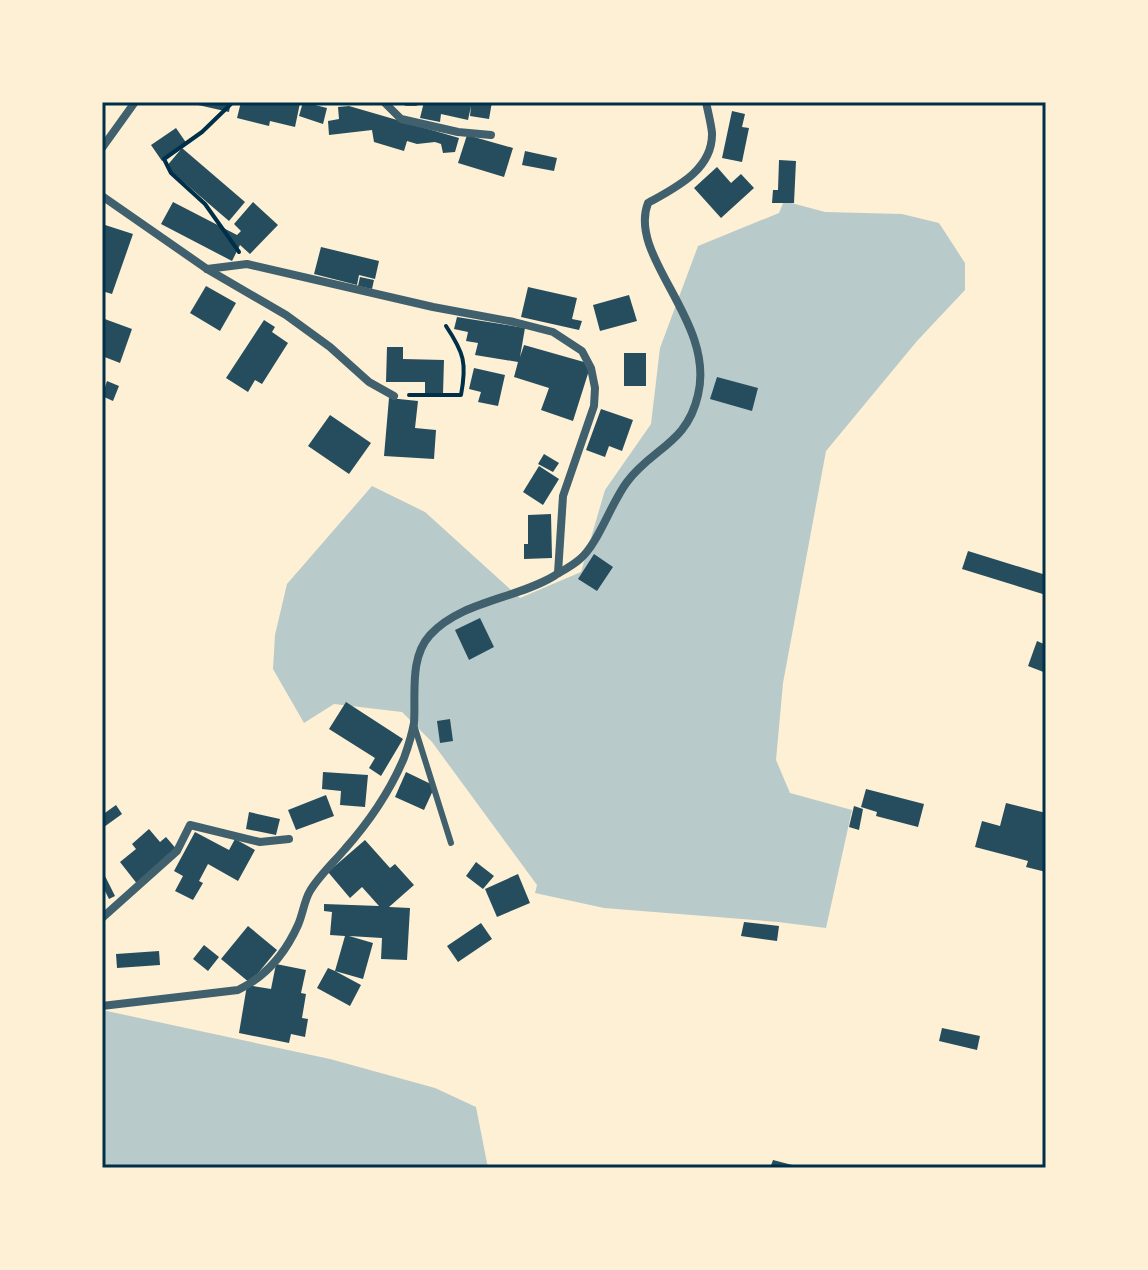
<svg xmlns="http://www.w3.org/2000/svg" width="1148" height="1270" font-family="Barlow,sans-serif">
<style>
.green{fill:#b9caca}
.building{fill:#264d5e}
.lines{fill:none;stroke-linecap:round;stroke-linejoin:round}
.path{stroke:#003049;stroke-width:4}
.service{stroke:#3f606c;stroke-width:6}
.minor{stroke:#3f606c;stroke-width:8}
.neatline{fill:none;stroke:#003049;stroke-width:3}
</style>
<rect width="100%" height="100%" fill="#fdf0d5"/>
<g class="green">
<path d="M784,201L825,212L902,214L939,223L965,263V290L917,341L826,451L783,683L776,760L790,793L852,810L826,928L778,922L604,908L535,893L537,885L432,742L402,712L334,704L304,723L273,669L275,635L287,584L372,486L425,512L520,598L581,572L605,490L651,424L660,348L698,246L779,213Z"/>
<path d="M102,1010L330,1059L435,1088L476,1107L488,1168H102Z"/>
</g>
<g class="building">
<path d="M185,102H231L229,112Z"/>
<path d="M241,102L300,103L295,127L270,121L269,126L237,118Z"/>
<path d="M303,102L327,108L323,124L299,116Z"/>
<path d="M424,102H462L463,105V102H492L489,119L470,116L471,106L468,120L441,114L440,122L420,118Z"/>
<path d="M349,106L459,138L455,152L443,153L441,144L435,142L417,144L407,141L404,151L374,142L372,130L329,135L328,121L339,119L338,107Z"/>
<path d="M732,111L745,114L742,127L749,128L742,162L722,158Z"/>
<path d="M176,128L187,144L162,161L151,145Z"/>
<path d="M467,135L513,148L504,177L458,163Z"/>
<path d="M182,148L245,202L229,221L166,167Z"/>
<path d="M525,151L557,158L554,171L522,165Z"/>
<path d="M779,160L796,161L794,203H772L773,190H778Z"/>
<path d="M717,167L731,183L741,174L754,188L721,218L694,188Z"/>
<path d="M173,202L237,235L241,231L234,224L253,202L278,225L250,254L240,245L232,261L161,224Z"/>
<path d="M102,224L133,234L112,294L102,291Z"/>
<path d="M321,247L379,261L375,279L359,275L357,285L314,274Z"/>
<path d="M360,277L374,280L372,289L358,286Z"/>
<path d="M206,286L236,303L220,331L190,313Z"/>
<path d="M528,287L577,298L572,319L582,321L579,330L521,317Z"/>
<path d="M629,295L637,321L600,331L593,305Z"/>
<path d="M457,317L525,328L520,357L524,345L591,364L573,421L541,410L549,388L514,377L518,362L475,355L478,343L466,341L468,332L454,329Z"/>
<path d="M102,318L132,329L120,363L102,356Z"/>
<path d="M264,320L275,327L272,332L288,343L262,384L255,380L248,392L226,378Z"/>
<path d="M387,347H403V359L444,360L443,394L425,393V382H386Z"/>
<rect x="624" y="353" width="22" height="33"/>
<path d="M474,368L505,375L498,406L478,402L481,392L469,389Z"/>
<path d="M717,377L758,388L752,411L710,399Z"/>
<path d="M107,381L119,386L113,401L102,396Z"/>
<path d="M389,398L418,401L415,428L436,430L434,459L384,456Z"/>
<path d="M601,409L633,420L622,451L609,446L605,457L586,450Z"/>
<path d="M330,415L371,443L349,474L308,446Z"/>
<path d="M544,454L559,463L553,472L538,464Z"/>
<path d="M539,466L559,479L543,505L523,492Z"/>
<path d="M551,514L552,558L524,559V544H528V515Z"/>
<path d="M968,551L1046,575V595L962,569Z"/>
<path d="M594,554L613,567L597,591L578,579Z"/>
<path d="M480,618L494,647L469,660L455,630Z"/>
<path d="M1037,641L1046,645V673L1028,666Z"/>
<path d="M346,702L403,739L381,776L369,768L375,758L329,729Z"/>
<path d="M450,719L453,741L440,743L437,721Z"/>
<path d="M323,772L368,775L365,807L340,805L341,791L322,789Z"/>
<path d="M406,772L435,786L424,810L395,797Z"/>
<path d="M866,789L924,804L918,827L876,816L877,812L861,807Z"/>
<path d="M326,795L334,816L296,830L288,810Z"/>
<path d="M1006,803L1046,813V872L1026,867L1028,861L975,847L982,821L1000,826Z"/>
<path d="M116,805L122,814L104,827L102,815Z"/>
<path d="M854,806L863,809L859,830L849,827Z"/>
<path d="M249,812L280,819L276,835L246,829Z"/>
<path d="M149,829L160,842L166,837L178,851L138,885L120,862L136,849L132,844Z"/>
<path d="M195,832L229,850L235,839L255,850L238,881L208,864L199,881L203,883L193,900L175,891L183,876L174,871Z"/>
<path d="M365,840L390,868L395,864L414,885L389,907L410,908L407,960L381,959L382,938L349,936L373,943L363,979L335,971L361,985L350,1006L317,988L328,968L335,971L345,936L330,935L332,912L324,911V904L379,906L362,887L350,898L328,872Z"/>
<path d="M476,862L494,876L483,889L466,876Z"/>
<path d="M102,870L115,896L109,899L102,885Z"/>
<path d="M518,874L530,903L497,917L485,889Z"/>
<path d="M744,922L779,926L777,941L741,936Z"/>
<path d="M481,923L492,939L458,962L447,946Z"/>
<path d="M248,926L277,950L250,983L221,959Z"/>
<path d="M204,945L219,957L208,971L193,959Z"/>
<path d="M159,951L160,965L117,968L116,954Z"/>
<path d="M276,964L306,970L301,993L306,994L302,1018L308,1019L305,1037L291,1034L289,1043L239,1033L247,985L271,989Z"/>
<path d="M942,1028L980,1036L977,1050L939,1041Z"/>
<path d="M773,1160L800,1167V1168H770Z"/>
</g>
<g class="lines">
<g class="path">
<path d="M233,102L202,132L164,159L171,173L205,204L239,252"/>
<path d="M409,395H461C467,363 464,353 446,326"/>
</g>
<path class="service" d="M414,725L451,843"/>
<g class="minor">
<path d="M384,102L401,119L458,132L491,135"/>
<path d="M407,102H415"/>
<path d="M102,148L135,102"/>
<path d="M102,196L207,269L286,315L330,347L369,382L394,396"/>
<path d="M207,269L247,264L433,307L514,322L553,332L582,351L591,368L595,388L594,406L563,496L558,573"/>
<path d="M102,918L177,851L190,825L260,842L289,839"/>
<path d="M102,1006L238,990C267,976 285,954 298,925C303,914 304,901 310,891C319,876 334,862 345,849C369,822 390,791 404,758C408,747 412,734 414,723C416,695 409,658 430,635C461,601 516,599 554,576C562,571 572,566 580,559C598,544 611,503 627,482C652,448 687,444 698,395C716,321 627,257 648,203C675,188 713,170 712,133C711,123 708,112 706,102"/>
</g>
</g>
<rect width="1148" height="1270" fill="none" stroke="#fdf0d5" stroke-width="208"/>
<rect x="104" y="104" width="940" height="1062" class="neatline"/>
</svg>
